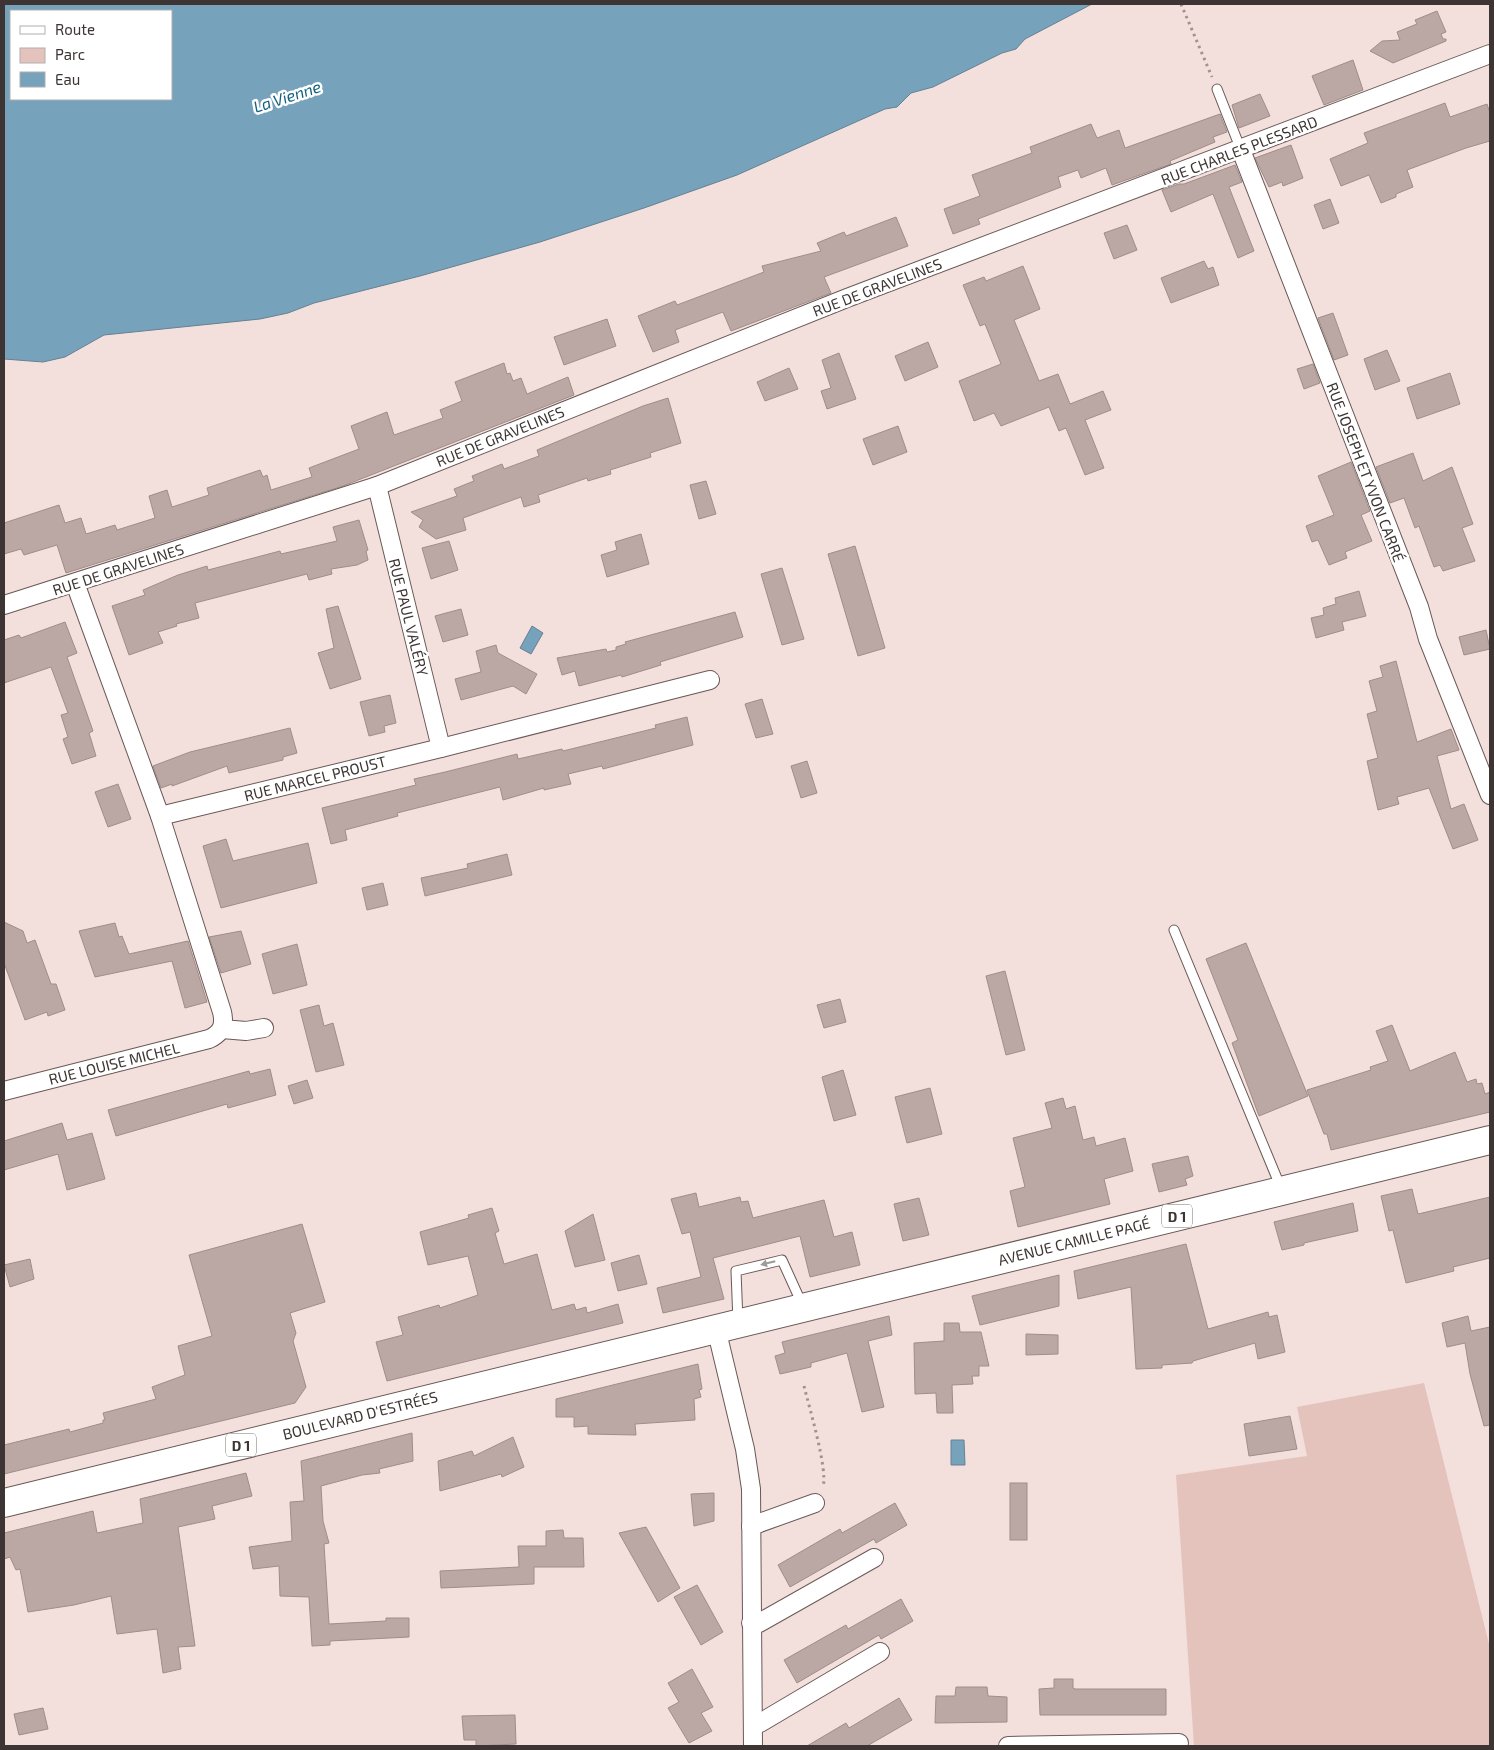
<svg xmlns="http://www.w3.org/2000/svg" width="1494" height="1750" font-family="'Exo 2',sans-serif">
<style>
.green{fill:#e5c3bd}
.water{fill:#77a2bb;stroke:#668192;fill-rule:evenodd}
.building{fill:#bba8a4;stroke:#a08d8a}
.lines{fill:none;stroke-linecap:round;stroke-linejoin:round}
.service-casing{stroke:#6a5956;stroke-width:11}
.minor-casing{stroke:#6a5956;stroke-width:20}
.primary-casing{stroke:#6a5956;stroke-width:30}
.path{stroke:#a1928f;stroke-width:3;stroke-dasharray:2.5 4;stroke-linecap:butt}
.service{stroke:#fff;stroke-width:9}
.minor{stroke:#fff;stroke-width:18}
.primary{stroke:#fff;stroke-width:28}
.oneway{fill:#9e9a99}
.labels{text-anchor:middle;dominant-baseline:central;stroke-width:5;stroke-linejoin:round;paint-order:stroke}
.shield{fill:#fff;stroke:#777270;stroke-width:1}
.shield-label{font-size:14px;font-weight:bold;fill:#3d3533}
.street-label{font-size:15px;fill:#3d3533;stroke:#fff}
.water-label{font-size:16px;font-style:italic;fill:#105f81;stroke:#fff}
</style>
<rect width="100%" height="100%" fill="#f3dfdb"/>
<path class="green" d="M1424,1383L1490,1648V1746H1194L1176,1475L1307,1456L1297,1407Z"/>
<g class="water">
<path d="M4,4H1092L1025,39L1016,49L1002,53L933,87L911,93L897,107L885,109L737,175L644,208L540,242L420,276L314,303L288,313L260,319L104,335L65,357L43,362L4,359ZM11,11H171V99H11Z"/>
<path d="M532,626L543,633L531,654L520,648Z"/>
<path d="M951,1440H964L965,1465H951Z"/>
</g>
<g class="building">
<path d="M1437,11L1446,32L1441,34L1443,39H1446V41L1393,63L1370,51L1382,41L1400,40L1397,32L1417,24L1415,20Z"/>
<path d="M1353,60L1363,90L1324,105L1312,76Z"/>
<path d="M1260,94L1270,116L1239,128L1232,105Z"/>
<path d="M1445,103L1450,117L1487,104L1490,113V141L1466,148L1407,170L1413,187L1396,194V197L1381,203L1369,175L1341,186L1330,159L1368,143L1364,133Z"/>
<path d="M1220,114L1227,132L1213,137L1215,142L1170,161L1171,164L1112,185L1106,168L1081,178L1078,170L1058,177L1061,187L978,219L980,224L953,234L944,209L980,196L972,175L1032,153L1030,147L1091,124L1097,138L1119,130L1125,148Z"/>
<path d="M1291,145L1303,178L1283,186L1282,182L1269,187L1255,158Z"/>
<path d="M1235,165L1242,182L1229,187L1254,251L1238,258L1213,194L1171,212L1162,190L1179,184H1184Z"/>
<path d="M1330,199L1339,223L1323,229L1314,205Z"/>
<path d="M896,217L908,246L824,277L831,293L731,331L723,312L675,330L679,342L653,352L638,316L675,301L677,305L764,272L762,266L821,251L817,243L844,232L846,236Z"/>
<path d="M1127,225L1137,250L1114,259L1104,233Z"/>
<path d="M1204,261L1208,269L1213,267L1219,285L1171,303L1161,278Z"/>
<path d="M1023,266L1040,309L1014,320L1039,381L1058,374L1070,404L1103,391L1111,410L1085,420L1104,468L1085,475L1066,428L1059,431L1049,407L1001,426L994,413L974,421L959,381L1001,364L985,324L980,326L963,285L984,277L986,281Z"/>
<path d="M1333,313L1348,355L1334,360L1318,318Z"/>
<path d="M607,319L616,346L564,365L554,337Z"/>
<path d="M928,342L938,367L905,381L895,356Z"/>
<path d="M1387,350L1400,381L1375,390L1364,359Z"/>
<path d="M839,353L856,399L827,409L821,391L831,388L822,360Z"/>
<path d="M504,363L507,374L510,373L513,381L521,378L527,394L568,377L574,395L343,486L66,573L57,545L24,555L21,549L4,554V523L59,505L65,523L81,518L86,534L115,525L117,530L155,518L149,496L167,490L172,507L209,495L207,488L260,470L263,477L267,475L271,490L312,477L309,468L359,449L351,426L387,412L394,435L443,418L440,410L462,401L455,382Z"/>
<path d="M1313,364L1320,383L1304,389L1297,369Z"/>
<path d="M789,368L798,389L765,401L757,382Z"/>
<path d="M1450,373L1460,404L1417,419L1407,388Z"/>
<path d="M668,398L681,443L650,453L651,457L610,470L611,474L588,481L587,478L538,495L540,502L524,507L521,497L463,518L466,530L436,539L419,527L423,520L411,512L457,496L454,489L474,481L472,476L502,464L504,469L539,456L537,450L549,445L643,406Z"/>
<path d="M898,426L907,452L873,465L863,439Z"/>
<path d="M1413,453L1423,481L1452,467L1473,524L1462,528L1475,561L1443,571L1440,565L1434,567L1419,526L1415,528L1404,498L1390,503L1376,467Z"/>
<path d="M1351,462L1370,511L1361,515L1372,541L1345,552L1347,558L1329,565L1318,540L1312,542L1306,526L1334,515L1318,476Z"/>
<path d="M706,481L716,514L699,519L690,485Z"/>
<path d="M359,520L368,550L366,551L368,560L357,565L331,569L332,574L309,580L307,574L195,603L199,618L176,624L177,626L158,632L163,643L129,655L112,606L145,595L143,590L178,575L207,566L208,570L280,551L281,554L337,541L333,527Z"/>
<path d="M641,534L649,564L607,577L601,555L617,550L615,542Z"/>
<path d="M449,541L458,570L431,579L422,548Z"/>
<path d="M855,546L885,648L858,656L828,554Z"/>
<path d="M782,568L804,639L782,645L761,574Z"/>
<path d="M1359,591L1366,616L1342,622L1344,630L1316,638L1311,618L1324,615L1323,608L1336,604L1335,598Z"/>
<path d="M338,606L361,679L330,689L318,653L334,648L326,609Z"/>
<path d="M461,609L468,635L443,642L435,616Z"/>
<path d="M735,612L743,637L660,662L661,665L622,677L621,675L579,686L575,671L562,675L557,658L606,649L607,652L616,650V647L626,644L625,642Z"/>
<path d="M65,622L77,653L67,657L93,731L89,733L96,756L72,764L63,739L68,737L61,715L68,713L51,667L4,683V640L19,635L21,638Z"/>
<path d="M1486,630L1490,649L1464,655L1459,637Z"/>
<path d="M496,645L498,653L537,674L526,694L513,686L461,700L455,679L481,672L476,651Z"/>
<path d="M1396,661L1417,742L1451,729L1459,750L1437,756L1451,809L1464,804L1478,840L1453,849L1429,788L1397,797L1399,804L1378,810L1367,761L1378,758L1367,714L1377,711L1369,681L1383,677L1380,666Z"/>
<path d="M390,695L396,723L384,726L385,732L369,736L360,702Z"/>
<path d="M762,699L773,734L756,738L745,704Z"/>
<path d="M687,717L693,745L603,769L602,766L568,774L571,784L544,790V788L503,800L500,787L397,813L398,816L345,830L347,840L331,844L322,808L416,785L414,779L445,772L517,754L518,759L562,749L563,751L656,728L655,725Z"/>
<path d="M290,728L297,753L283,757V760L229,773L227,766L172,786V784L161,788L153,766L190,752Z"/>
<path d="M807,761L817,793L801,798L791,766Z"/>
<path d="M118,784L131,819L108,827L95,792Z"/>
<path d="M226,839L233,861L308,843L317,883L221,908L203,846Z"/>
<path d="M507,854L512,875L425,896L421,878L468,868L467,864Z"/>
<path d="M383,883L388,905L367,910L362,888Z"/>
<path d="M4,922L23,931L27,943L35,940L51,984H56L65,1010L48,1016L47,1012L25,1020L4,963Z"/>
<path d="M115,923L119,937L122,936L129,954L188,941L207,1002L185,1008L172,961L95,977L79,931Z"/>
<path d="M241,931L251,964L221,973L209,937Z"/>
<path d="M1246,943L1308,1096L1259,1116L1232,1043L1238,1040L1206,959Z"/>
<path d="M297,944L307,985L273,994L262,954Z"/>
<path d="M1005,971L1025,1050L1006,1055L986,976Z"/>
<path d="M840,999L846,1022L824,1028L817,1005Z"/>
<path d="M319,1005L324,1026L333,1023L344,1065L316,1072L300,1010Z"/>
<path d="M1392,1025L1410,1071L1455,1052L1467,1082L1476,1079L1477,1084L1482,1083L1485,1094L1490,1092V1112L1331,1150L1327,1134H1324L1307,1090L1371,1070L1370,1067L1388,1061L1376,1031Z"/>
<path d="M270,1069L276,1095L228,1108L227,1104L116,1136L108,1110L249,1071L250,1074Z"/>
<path d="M843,1070L856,1115L834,1121L822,1077Z"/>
<path d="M307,1080L313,1098L294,1104L288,1086Z"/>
<path d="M930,1088L942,1134L907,1143L895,1097Z"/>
<path d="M1063,1098L1066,1109L1075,1106L1083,1140L1094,1137L1096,1146L1125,1138L1133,1171L1104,1179L1110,1204L1018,1227L1010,1191L1025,1187L1013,1138L1052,1128L1045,1103Z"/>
<path d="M62,1123L67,1140L92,1133L105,1179L67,1190L58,1154L4,1170V1141Z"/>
<path d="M1188,1156L1193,1176L1185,1179L1187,1185L1159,1192L1152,1164Z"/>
<path d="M1412,1189L1418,1214L1490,1197V1258L1453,1267L1454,1271L1406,1283L1393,1230L1389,1231L1381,1196Z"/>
<path d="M696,1193L699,1207L740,1197L741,1202L748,1201L753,1218L824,1200L834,1237L852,1232L860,1265L810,1277L800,1236L713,1258L724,1299L663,1313L657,1288L701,1277L690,1232L682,1234L671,1199Z"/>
<path d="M919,1198L929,1235L903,1241L894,1204Z"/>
<path d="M1353,1203L1358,1231L1304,1243V1245L1282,1250L1274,1222Z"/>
<path d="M492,1208L499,1231L495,1233L504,1264L537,1254L552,1310L574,1304L576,1310L586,1307L587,1313L618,1304L623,1323L387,1381L376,1342L403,1335L398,1317L439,1305L440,1308L478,1295L468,1256L428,1265L420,1232L469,1218L468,1215Z"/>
<path d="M593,1214L605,1260L575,1267L565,1231Z"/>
<path d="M302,1224L325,1302L290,1313L296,1333L293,1341L306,1387L295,1403L4,1474V1445L69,1429L70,1432L103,1423V1420H105L103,1413L156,1399L152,1387L185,1375L178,1346L212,1336L189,1255Z"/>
<path d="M1186,1244L1208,1329L1268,1312L1269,1317L1277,1315L1285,1352L1258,1359L1255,1343L1193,1361L1192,1363L1162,1365V1368L1136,1369L1131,1287L1078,1299L1074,1271Z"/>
<path d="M639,1255L647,1284L618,1291L611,1263Z"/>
<path d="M30,1259L34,1279L10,1287L4,1265Z"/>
<path d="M1059,1275V1306L980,1325L972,1296Z"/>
<path d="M889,1316L892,1335L868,1341L884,1407L862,1412L847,1353L811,1363V1367L780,1374L775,1356L785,1353L782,1342Z"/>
<path d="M1468,1316L1471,1331L1490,1327V1425L1484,1426L1470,1374L1465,1343L1447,1347L1442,1323Z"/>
<path d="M944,1323H959L960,1332H981L989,1366H979V1376H972L973,1384L952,1385L953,1413H937L936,1393L915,1394L914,1343L944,1341Z"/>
<path d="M1026,1334L1058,1335V1354L1026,1355Z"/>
<path d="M698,1364L702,1389L699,1390L701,1397L694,1399L695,1420L635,1424L636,1435L588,1434V1426L574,1427V1417H556V1399Z"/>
<path d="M1290,1416L1297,1449L1249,1456L1244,1424Z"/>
<path d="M412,1433L413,1461L379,1469L380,1473L362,1475L321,1486L323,1521L329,1543L324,1544L329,1624L386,1621V1618H409V1637L330,1641V1645L312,1646L309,1597L280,1596L279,1566L253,1569L249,1547L292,1541L290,1502L304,1501L301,1461Z"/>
<path d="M513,1437L524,1467L502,1477L501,1474L440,1491L438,1461L472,1451L474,1456Z"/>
<path d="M246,1473L252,1496L212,1506L215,1519L178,1527L195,1646L178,1647L181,1669L163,1673L157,1629L117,1634L111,1596L74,1605L28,1612L20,1569L16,1570L10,1557L4,1559V1533L93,1511L97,1533L143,1523L140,1499Z"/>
<rect x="1010" y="1483" width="17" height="57"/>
<path d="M714,1493V1521L694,1526L691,1494Z"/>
<path d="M895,1503L907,1525L876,1543L874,1539L790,1587L778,1565L840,1529L842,1533Z"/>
<path d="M646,1527L680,1588L658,1602L619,1533Z"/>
<path d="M563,1530L564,1538H583L584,1567H534V1584L441,1588L440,1571L519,1567L518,1546H546V1531Z"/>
<path d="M697,1585L723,1632L701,1645L674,1597Z"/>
<path d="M901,1599L913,1621L881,1639L879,1635L797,1683L784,1660L846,1625L848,1629Z"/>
<path d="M692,1669L713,1707L701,1713L712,1731L689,1743L668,1708L679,1702L668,1683Z"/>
<path d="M1054,1679H1073V1688L1075,1689H1166V1715H1040L1039,1689L1054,1688Z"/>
<path d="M956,1687H987L988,1696L1007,1697V1722L935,1723L936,1696H955Z"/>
<path d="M899,1698L912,1720L867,1746H807L846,1723L849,1728Z"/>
<path d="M43,1708L48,1729L19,1735L14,1714Z"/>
<path d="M515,1715L516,1744L476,1746V1740H464L462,1716Z"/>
</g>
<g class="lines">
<g class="service-casing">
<g id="service">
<path d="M1217,89L1241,150"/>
<path d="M1174,930L1281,1188"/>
<path d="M738,1322L736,1271L782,1260L802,1304"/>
</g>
</g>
<g class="minor-casing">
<g id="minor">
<path d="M1241,150L1419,607L1428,639L1490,795"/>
<path d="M377,486L441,748"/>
<path d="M75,583L160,816L441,748L710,680"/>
<path d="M4,605L377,486L847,298L1490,54"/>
<path d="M222,1029L246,1031L264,1028"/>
<path d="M4,1091L209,1039C222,1033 225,1025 222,1012L160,816"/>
<path d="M716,1328L745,1449L751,1489L753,1746"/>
<path d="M751,1526L815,1503"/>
<path d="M751,1623H759L874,1558"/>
<path d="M753,1725L760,1723L880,1652"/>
<path d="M1008,1746L1179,1743"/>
</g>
</g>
<g class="primary-casing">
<path id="primary" d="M4,1503L1490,1140"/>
</g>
<g class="path">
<path d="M1181,4L1212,77"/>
<path d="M804,1386C809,1407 828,1469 823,1487"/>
</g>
<use href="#service" class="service"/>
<use href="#minor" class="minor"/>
<use href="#primary" class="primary"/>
</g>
<defs><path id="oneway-solid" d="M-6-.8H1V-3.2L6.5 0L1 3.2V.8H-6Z" transform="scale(1.25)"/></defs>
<use class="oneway" href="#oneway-solid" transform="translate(768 1263) rotate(166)"/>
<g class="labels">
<g class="shield">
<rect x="1162" y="1204.5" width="30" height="23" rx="4"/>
<rect x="226" y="1433.5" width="30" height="23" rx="4"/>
</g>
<g class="shield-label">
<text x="1177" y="1216">D 1</text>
<text x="241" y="1445">D 1</text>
</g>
<g class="street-label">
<text transform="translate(1239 150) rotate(-21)">RUE CHARLES PLESSARD</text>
<text transform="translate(877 287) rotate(-21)">RUE DE GRAVELINES</text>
<text transform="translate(500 436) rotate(-22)">RUE DE GRAVELINES</text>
<text transform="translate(1366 472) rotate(69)">RUE JOSEPH ET YVON CARRÉ</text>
<text transform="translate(118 569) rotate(-18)">RUE DE GRAVELINES</text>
<text transform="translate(409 617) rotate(76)">RUE PAUL VALÉRY</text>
<text transform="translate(315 778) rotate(-14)">RUE MARCEL PROUST</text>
<text transform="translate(114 1063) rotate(-14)">RUE LOUISE MICHEL</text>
<text transform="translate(1074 1241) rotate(-14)">AVENUE CAMILLE PAGÉ</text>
<text transform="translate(360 1415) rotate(-14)">BOULEVARD D'ESTRÉES</text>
</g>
<g class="water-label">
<text transform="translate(287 96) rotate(-18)">La Vienne</text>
</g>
</g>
<rect width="1494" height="1750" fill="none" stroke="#3d3533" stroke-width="10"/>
<rect x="10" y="10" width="162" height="90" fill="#ffffff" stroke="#b1aead"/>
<rect x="20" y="26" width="25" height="8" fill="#ffffff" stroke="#b1aead"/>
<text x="55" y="35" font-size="15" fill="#3d3533">Route</text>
<rect x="20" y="48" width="25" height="15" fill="#e5c3bd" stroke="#b1aead"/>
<text x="55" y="60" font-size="15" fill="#3d3533">Parc</text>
<rect x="20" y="72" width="25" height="15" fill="#77a2bb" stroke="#b1aead"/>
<text x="55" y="85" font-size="15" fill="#3d3533">Eau</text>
</svg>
